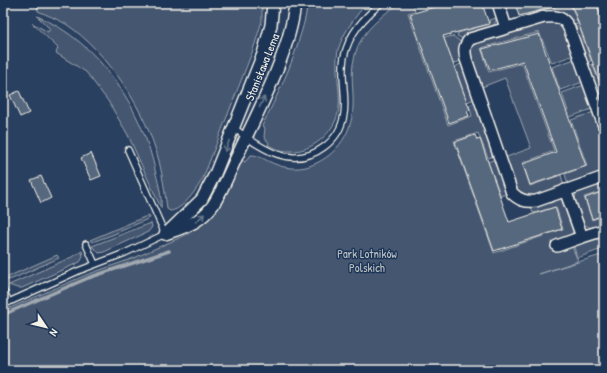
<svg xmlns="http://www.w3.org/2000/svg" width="607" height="373" font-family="'Patrick Hand',sans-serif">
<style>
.green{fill:#445771;stroke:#9ca4ac}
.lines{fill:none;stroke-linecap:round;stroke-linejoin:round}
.stream{stroke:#a1a8b0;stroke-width:3.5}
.building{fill:#56677d;stroke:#f4f1e8}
.service-casing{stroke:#f4f1e8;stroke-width:8}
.minor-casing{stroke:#f4f1e8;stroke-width:14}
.service{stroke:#1d3557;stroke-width:5.5}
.minor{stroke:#1d3557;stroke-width:11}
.oneway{stroke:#68778a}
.labels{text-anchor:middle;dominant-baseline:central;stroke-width:3;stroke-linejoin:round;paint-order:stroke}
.street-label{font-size:12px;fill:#f4f1e8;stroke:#1d3557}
.park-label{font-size:12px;fill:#bfc3c4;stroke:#1d3557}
</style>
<rect width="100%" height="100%" fill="#2a4060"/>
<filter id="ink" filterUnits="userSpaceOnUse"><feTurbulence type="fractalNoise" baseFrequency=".025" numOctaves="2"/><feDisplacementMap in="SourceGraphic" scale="8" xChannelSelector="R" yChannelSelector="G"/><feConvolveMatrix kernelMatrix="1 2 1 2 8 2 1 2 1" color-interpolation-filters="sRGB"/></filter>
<g filter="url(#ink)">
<g class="green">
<path d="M42,3H262V21L253,50L203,178C197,189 183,210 170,211L167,209C165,193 163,177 159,161C146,111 109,53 66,24C57,19 47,15 38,11L37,7L39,8Z"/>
<path d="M307,3H357L364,6C354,19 343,33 338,50C334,70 341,89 339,108C336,132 312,153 288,151C281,151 274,148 268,145L269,143L264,137L265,128L262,126C277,96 292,66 301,33C304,23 307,13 307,3Z"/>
<path d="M405,3H413L415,11L408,13L448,125L472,116L469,105L477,102L497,155L488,158L478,133L454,141L494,253L563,229L556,207L533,213L530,204L565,193L575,227L573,232L568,237L578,261L539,274L601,255L599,250L577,258L573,243L594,236L596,239L595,235L604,232V370H3V311L86,275L134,258L188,234L199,226L215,211L227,192L242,160L245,162L251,155C258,155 262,158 268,161C280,167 292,170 306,167C334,159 352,135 353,107C354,91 350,75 354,59C357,43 366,31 377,21C385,13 394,6 405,3Z"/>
<path d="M570,3L578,24L571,26L556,14L554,7Z"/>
<path d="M37,16C100,42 143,110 156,174C159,185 162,197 161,208L128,135L108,101L86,72L56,53L58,48L32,23L48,32L50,29Z"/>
<path d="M496,18C497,30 479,29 471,33C468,35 466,37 463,39L457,36L458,33L490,24L489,20Z"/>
<path d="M554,19L564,28L574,55L552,63L539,32L481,48L489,72L522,63L554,151L522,163L530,186L561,175L564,186L529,199L515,193L504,158L531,148L505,78L482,87L469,50L471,45L475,42Z"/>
<path d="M579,26L591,61L584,64L572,29Z"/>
<path d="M453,36L462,43L463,60L453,64L444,38Z"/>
<path d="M575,59L583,82L560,90L552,67Z"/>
<path d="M464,62L477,98L467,102L455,67Z"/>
<path d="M592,64L599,81L604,79V120L585,67Z"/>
<path d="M584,85L592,109L570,117L562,93Z"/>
<path d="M594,112L604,142V172L568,185L565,174L587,166L571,120Z"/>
<path d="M497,158L510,192L501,196L488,162Z"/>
<path d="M604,180V191L584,197L592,220L604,216V225C599,226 594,229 589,227C579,223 572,199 577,191Z"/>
<path d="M149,215L150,218L112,235L92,242L90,240Z"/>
<path d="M151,223L152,227L148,232L104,252L99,253L92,246Z"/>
<path d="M82,251L83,257L80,262L22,288H17L9,285L74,256Z"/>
<path d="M57,255L59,258L12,279L6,280L5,278Z"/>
</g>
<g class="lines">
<path class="stream" d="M3,316L7,313L88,278L169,251"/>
</g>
<g class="building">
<path d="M449,3H482L489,24L443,36L470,110L467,111L469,116L449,123L410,14Z"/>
<path d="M515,3H556L557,6L519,16Z"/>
<path d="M571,3H596L604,24V91H603Z"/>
<path d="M539,34L586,166L530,185L523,164L556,152L523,61L490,70L482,49Z"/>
<path d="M19,91L29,113L20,117L10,95Z"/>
<path d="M475,135L477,140L480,139L509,222L555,207L562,229L494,251L455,142Z"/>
<path d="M91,153L101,176L91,180L81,158Z"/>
<path d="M41,176L51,198L41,203L31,180Z"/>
<path d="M604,191V215L592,219L585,198Z"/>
</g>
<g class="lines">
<g class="service-casing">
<g id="service">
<path d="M234,128C260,148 292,171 324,147C335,139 342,128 344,114C347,95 340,76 344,57C349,33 364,18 381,3"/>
<path d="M86,244L95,264"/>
<path d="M3,290L9,302L78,271L125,253L165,234L128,150"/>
<path d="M3,305L9,302"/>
</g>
</g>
<g class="minor-casing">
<g id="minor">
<path d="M498,3L506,28"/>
<path d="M604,126L569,28C563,16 556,16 544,17L470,39C464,46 464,50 466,59L512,193C519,200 525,202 536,201L604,177"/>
<path d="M565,190L582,237L604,230"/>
<path d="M169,231L202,199L215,174L263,54L271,25L273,3"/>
<path d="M165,234C185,227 200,223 213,205C224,188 231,168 240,150C260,108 291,49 295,3"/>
<path d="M557,246L582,237"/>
</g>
</g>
<use href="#service" class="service"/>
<use href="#minor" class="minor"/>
</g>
<defs><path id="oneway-shaft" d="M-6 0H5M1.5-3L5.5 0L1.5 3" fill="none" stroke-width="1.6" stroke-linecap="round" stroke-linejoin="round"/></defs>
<g class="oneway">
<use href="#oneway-shaft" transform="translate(262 102) rotate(-65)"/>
<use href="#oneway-shaft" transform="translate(227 146) rotate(112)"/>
<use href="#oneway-shaft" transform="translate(200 218) rotate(-42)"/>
</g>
</g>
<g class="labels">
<g class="street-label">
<text transform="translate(262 67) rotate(-68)">Stanisława Lema</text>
</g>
<g class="park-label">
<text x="367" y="253">Park Lotników<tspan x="367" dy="14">Polskich</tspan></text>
</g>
</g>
<rect width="607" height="373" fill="none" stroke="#1d3557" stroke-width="16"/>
<rect x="8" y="8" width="591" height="357" fill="none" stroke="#f4f1e8" stroke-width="1.5" filter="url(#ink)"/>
<g transform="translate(46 327) rotate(125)" stroke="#1d3557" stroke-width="3" paint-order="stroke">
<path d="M0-3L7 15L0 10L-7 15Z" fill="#f4f1e8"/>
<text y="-6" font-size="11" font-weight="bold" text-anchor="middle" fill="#f4f1e8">N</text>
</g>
</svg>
